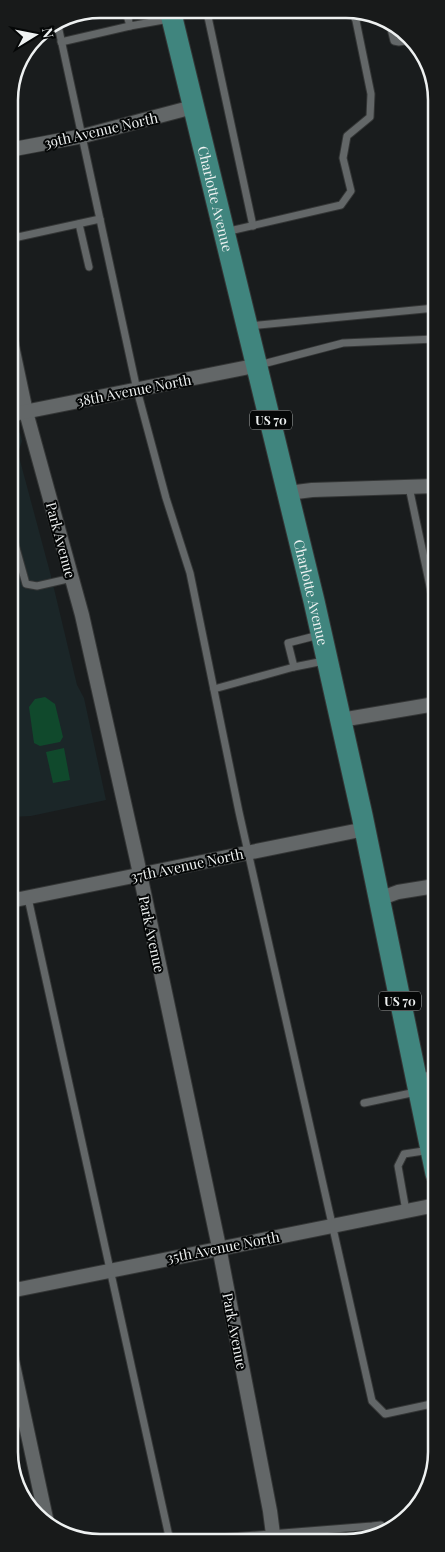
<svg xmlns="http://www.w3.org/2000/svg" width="445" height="1552" font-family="'Playfair Display',serif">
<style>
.built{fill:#1b2628}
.green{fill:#10492c}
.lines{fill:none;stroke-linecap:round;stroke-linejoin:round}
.lane-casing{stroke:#343636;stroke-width:9}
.street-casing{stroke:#343636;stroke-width:16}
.primary-casing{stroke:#343636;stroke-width:23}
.lane{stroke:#636768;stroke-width:7}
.street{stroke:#636768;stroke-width:14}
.primary{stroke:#40857e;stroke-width:21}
.labels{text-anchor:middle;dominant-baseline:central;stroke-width:4;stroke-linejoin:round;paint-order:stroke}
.shield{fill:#050707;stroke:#a8abab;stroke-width:1}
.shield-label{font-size:12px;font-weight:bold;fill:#eef1f1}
.street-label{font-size:14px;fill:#eef1f1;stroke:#050707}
.rim{fill:none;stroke:#eef1f1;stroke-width:2.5}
</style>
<rect width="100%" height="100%" fill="#191c1d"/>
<path class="built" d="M13,429L20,433L22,441L18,453L51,576L77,685L84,698L106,800L31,816L10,817L9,430Z"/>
<g class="green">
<path d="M45,697L55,704L63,737L60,742L40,746L34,743L29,707L35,699Z"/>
<path d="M64,748L70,780L53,783L46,752Z"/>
</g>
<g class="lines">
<g class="lane-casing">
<g id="lane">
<path d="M211,13L208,17L253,226"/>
<path d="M127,15L130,26L169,19"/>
<path d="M355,18L371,15"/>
<path d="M57,21L137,390L166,498L190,573L239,812L372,1401L385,1414L436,1403"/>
<path d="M390,25L394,41L399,42L412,40"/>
<path d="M61,42L130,26"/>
<path d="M79,224L89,267"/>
<path d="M225,232L341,205L351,191L343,158L347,136L370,117L371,94L354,11"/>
<path d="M9,239L100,219"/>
<path d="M249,326L435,308"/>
<path d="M259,365L343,343L435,339"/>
<path d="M409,487L435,610"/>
<path d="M9,523L26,584L37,586L72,578"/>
<path d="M319,635L288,643L294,667L324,661"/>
<path d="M214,689L294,667"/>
<path d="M430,705L433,719"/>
<path d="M28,898L170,1541"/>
<path d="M364,1103L416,1092"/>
<path d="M406,1211L398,1166L404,1154L430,1150"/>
<path d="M181,1541L372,1526L381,1525L383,1530"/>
</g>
</g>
<g class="street-casing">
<g id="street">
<path d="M9,150L83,136L193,107"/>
<path d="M9,332L26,412L82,615L137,860L219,1247L270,1511L274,1542"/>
<path d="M9,415L259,365"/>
<path d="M288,493L312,490L435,486"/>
<path d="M341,720L435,704"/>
<path d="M379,899L398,892L435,886"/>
<path d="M10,901L365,829"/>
<path d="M417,1081L436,1078"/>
<path d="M10,1291L436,1205"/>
<path d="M10,1351L47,1523"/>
</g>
</g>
<g class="primary-casing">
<g id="primary">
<path id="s1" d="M171,14L314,601L362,815L436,1174"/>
</g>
</g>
<use href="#lane" class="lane"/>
<use href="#street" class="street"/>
<use href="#primary" class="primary"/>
</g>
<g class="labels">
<g class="shield">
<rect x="250" y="410.5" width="42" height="19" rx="4"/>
<rect x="379" y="991.5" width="42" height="19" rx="4"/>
</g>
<g class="shield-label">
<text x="271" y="420">US 70</text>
<text x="400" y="1001">US 70</text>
</g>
<g class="street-label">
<text transform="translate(101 130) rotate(-13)">39th Avenue North</text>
<text stroke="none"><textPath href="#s1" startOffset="190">Charlotte Avenue</textPath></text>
<text transform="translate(134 390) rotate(-11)">38th Avenue North</text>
<text transform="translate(61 540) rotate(75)">Park Avenue</text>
<text stroke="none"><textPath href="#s1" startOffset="595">Charlotte Avenue</textPath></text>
<text transform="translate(187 865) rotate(-12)">37th Avenue North</text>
<text transform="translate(152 934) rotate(78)">Park Avenue</text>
<text transform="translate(223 1247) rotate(-11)">35th Avenue North</text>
<text transform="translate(235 1331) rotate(79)">Park Avenue</text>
</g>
</g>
<path d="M0 0H445V1552H0ZM100 18H346A82 82 0 0 1 428 100V1452A82 82 0 0 1 346 1534H100A82 82 0 0 1 18 1452V100A82 82 0 0 1 100 18Z" fill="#181a1a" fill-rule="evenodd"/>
<path class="rim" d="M100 18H346A82 82 0 0 1 428 100V1452A82 82 0 0 1 346 1534H100A82 82 0 0 1 18 1452V100A82 82 0 0 1 100 18Z"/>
<g transform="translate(35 35) rotate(80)" stroke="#050707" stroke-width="4" paint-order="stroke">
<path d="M0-4L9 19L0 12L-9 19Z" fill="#eef1f1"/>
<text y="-8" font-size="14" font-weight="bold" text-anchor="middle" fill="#eef1f1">N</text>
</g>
</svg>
